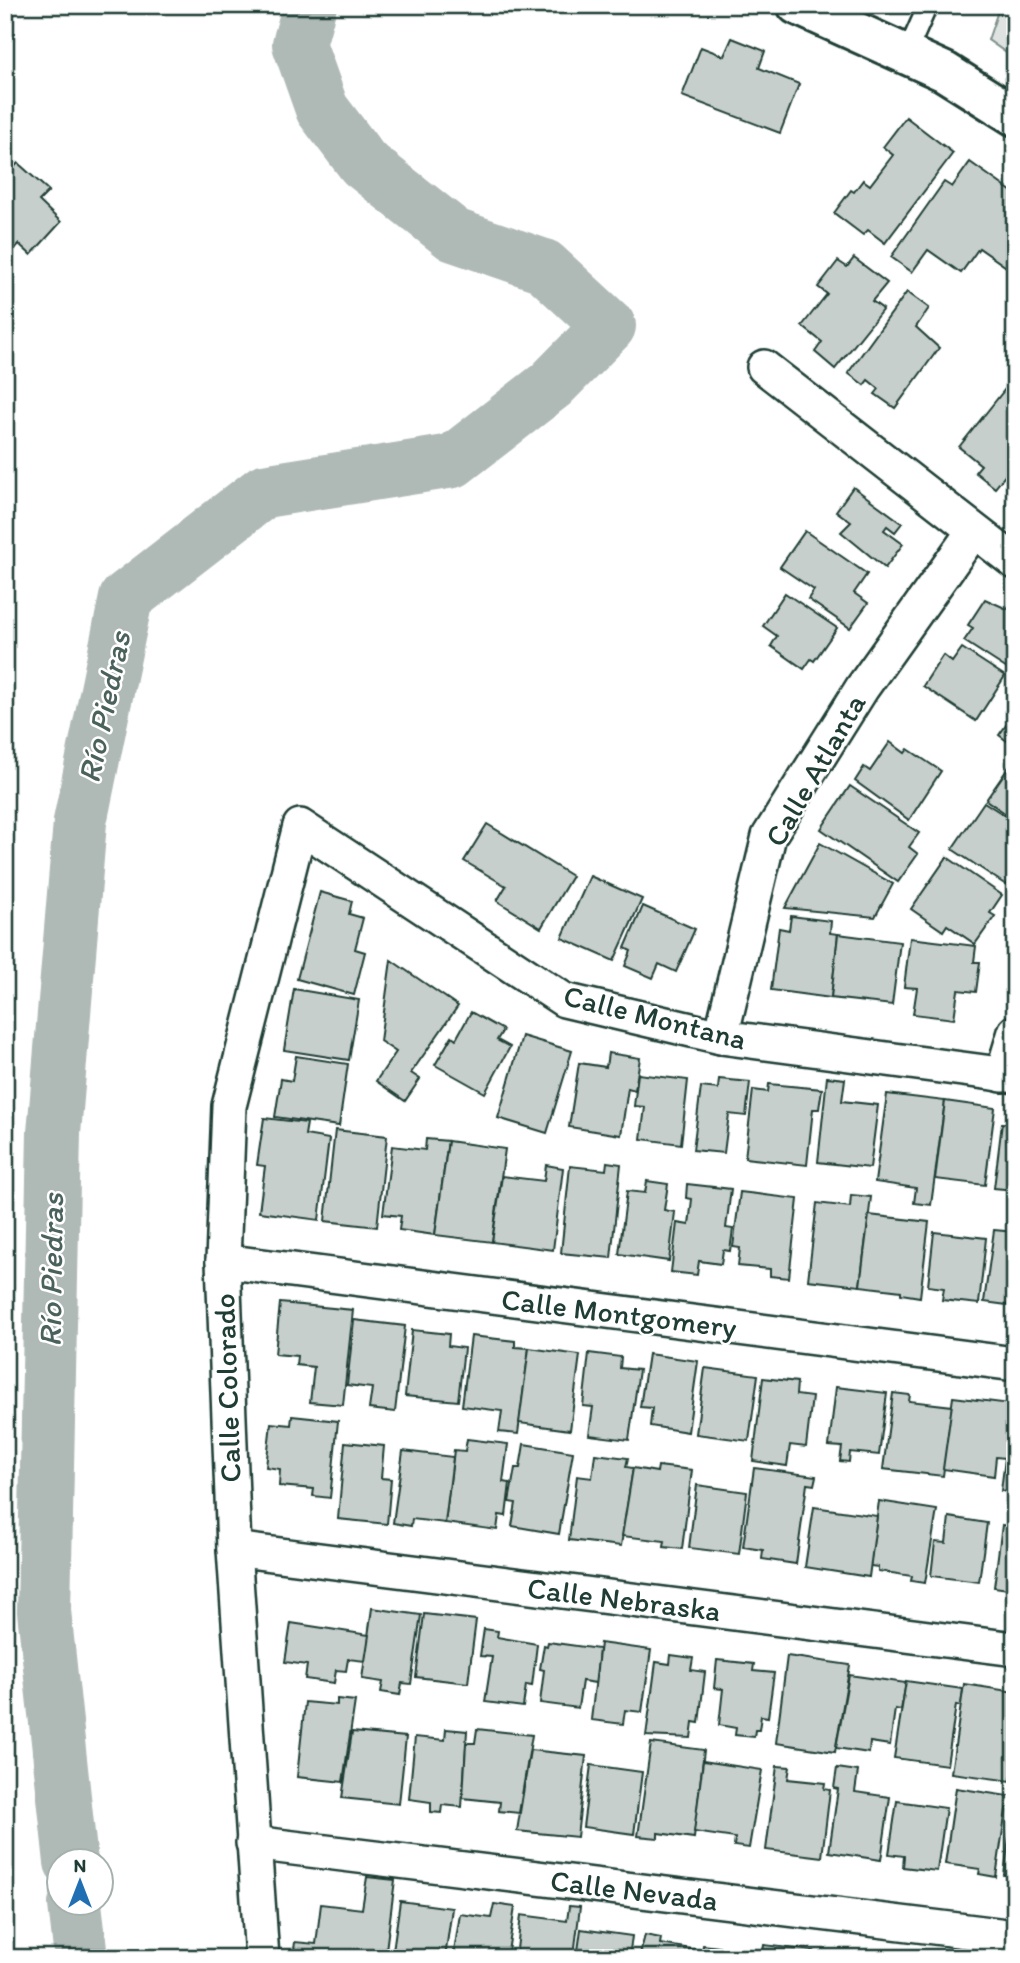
<svg xmlns="http://www.w3.org/2000/svg" width="1020" height="1963" font-family="Itim,sans-serif">
<style>
.green{fill:#dee3e2;stroke:#7e908b;stroke-width:2}
.lines{fill:none;stroke-linecap:round;stroke-linejoin:round}
.river{stroke:#afbab7;stroke-width:54}
.building{fill:#c7cfcc;stroke:#1f3d34;stroke-width:2}
.service-casing{stroke:#1f3d34;stroke-width:23}
.minor-casing{stroke:#1f3d34;stroke-width:38}
.secondary-casing{stroke:#1f3d34;stroke-width:44}
.service{stroke:#fff;stroke-width:18}
.minor{stroke:#fff;stroke-width:33}
.secondary{stroke:#fff;stroke-width:38}
.labels{text-anchor:middle;dominant-baseline:central;stroke-width:5;stroke-linejoin:round;paint-order:stroke}
.street-label{font-size:30px;fill:#1f3d34;stroke:#fff}
.water-label{font-size:32px;font-style:italic;fill:#4a625b;stroke:#fff}
</style>
<rect width="100%" height="100%" fill="#fff"/>
<filter id="ink" filterUnits="userSpaceOnUse"><feTurbulence type="fractalNoise" baseFrequency=".0143" numOctaves="2"/><feDisplacementMap in="SourceGraphic" scale="14" xChannelSelector="R" yChannelSelector="G"/><feConvolveMatrix kernelMatrix="1 2 1 2 8 2 1 2 1" color-interpolation-filters="sRGB"/></filter>
<g filter="url(#ink)">
<path class="green" d="M1000,5H1015V59L988,40Z"/>
<g class="lines">
<g class="river">
<path d="M71,1862L44,1611L54,1133L80,822L126,598L264,491L453,461L551,385L609,326L544,266L454,235L363,163L322,109L299,44L310,5"/>
<path d="M75,1904L81,1958"/>
</g>
</g>
<g class="building">
<path d="M732,38L765,51L759,68L799,84L780,133L682,96L701,47L724,56Z"/>
<path d="M906,117L953,153L885,243L868,230L863,235L834,213L851,190L854,192L863,180L870,185L893,155L883,147Z"/>
<path d="M970,162L1015,194V273L979,248L961,273L928,250L912,272L891,257L944,182L952,187Z"/>
<path d="M18,163L49,191L39,201L61,222L31,255L19,244L14,250L5,242V177Z"/>
<path d="M854,258L887,283L872,301L883,309L835,369L815,352L822,342L802,326L827,294L818,287L838,261L847,267Z"/>
<path d="M907,292L929,308L916,327L939,348L895,408L875,394L879,389L868,380L864,385L848,373Z"/>
<path d="M1013,379L1015,447L1009,454L1015,458V463L995,488L975,472L981,465L959,447Z"/>
<path d="M853,487L902,523L895,532L887,526L884,530L903,544L885,568L841,532L851,522L836,511Z"/>
<path d="M805,531L867,574L854,593L868,603L850,628L808,599L814,590L780,567Z"/>
<path d="M785,593L837,628L814,661L811,659L804,669L771,646L777,636L763,626Z"/>
<path d="M1014,598H1015V674L964,641L973,628L968,625L985,599L1007,609Z"/>
<path d="M962,648L1005,676L976,721L923,686L943,655L952,662Z"/>
<path d="M1009,721L1015,725V747L999,735Z"/>
<path d="M890,742L905,753L908,749L941,771L909,820L855,781L864,767L870,771Z"/>
<path d="M1015,758V820L986,800Z"/>
<path d="M850,786L919,833L909,847L918,854L898,882L821,829Z"/>
<path d="M984,802L1015,822V862L1011,868L1015,873L1006,885L952,849Z"/>
<path d="M487,824L572,876L541,928L497,901L506,886L464,861Z"/>
<path d="M820,843L893,884L875,917L785,908Z"/>
<path d="M947,857L1002,895L990,913L995,916L975,944L947,925L943,931L911,909Z"/>
<path d="M590,876L642,899L614,961L562,938Z"/>
<path d="M320,892L352,901L349,914L363,918L355,949L365,952L354,995L297,979Z"/>
<path d="M643,906L695,929L676,972L659,964L653,978L625,966L631,951L625,948Z"/>
<path d="M791,916L831,921L830,933L838,934L831,998L771,990L779,928L789,930Z"/>
<path d="M838,934L900,942L892,1005L831,998Z"/>
<path d="M910,938L976,946L974,962H980L976,992L958,990L954,1019L913,1014L917,988L904,987Z"/>
<path d="M391,960L458,1006L411,1073L420,1079L405,1101L376,1081L396,1052L380,1041Z"/>
<path d="M294,989L359,1000L349,1060L284,1050Z"/>
<path d="M471,1012L503,1030L497,1040L510,1047L485,1093L435,1065L452,1036L456,1039Z"/>
<path d="M522,1036L572,1051L547,1133L498,1118Z"/>
<path d="M608,1053L640,1058L635,1090L628,1088L621,1135L569,1127L579,1063L606,1067Z"/>
<path d="M296,1056L348,1064L339,1126L275,1117L281,1079L292,1081Z"/>
<path d="M638,1074L688,1080L681,1144L641,1139L645,1107L634,1106Z"/>
<path d="M827,1077L845,1079L842,1101L878,1105L870,1168L818,1162Z"/>
<path d="M719,1079L750,1082L746,1116L729,1114L724,1153L693,1150L701,1087L718,1089Z"/>
<path d="M769,1084L822,1089L819,1109H813L807,1165L745,1158L753,1090L768,1092Z"/>
<path d="M887,1094L945,1101L931,1205L914,1203L916,1188L875,1182Z"/>
<path d="M945,1101L995,1108L985,1185L935,1179Z"/>
<path d="M264,1118L307,1123L305,1135L329,1139L319,1220L259,1212L265,1166L257,1165Z"/>
<path d="M1002,1123L1015,1124V1190L994,1188Z"/>
<path d="M335,1130L387,1136L377,1227L325,1221Z"/>
<path d="M426,1139L448,1141L435,1235L399,1230L401,1216L383,1214L392,1146L425,1150Z"/>
<path d="M448,1141L505,1149L492,1242L435,1235Z"/>
<path d="M607,1162L621,1164L611,1258L561,1253L570,1166L606,1170Z"/>
<path d="M546,1165L563,1168L553,1250L492,1242L502,1176L544,1181Z"/>
<path d="M647,1181L668,1184L664,1210L675,1212L669,1261L619,1254L627,1191L645,1193Z"/>
<path d="M687,1184L731,1189L726,1228L733,1229L730,1251L723,1250L721,1264L699,1261L697,1275L671,1272L677,1223L689,1225L692,1199L686,1198Z"/>
<path d="M740,1192L798,1199L789,1278L770,1276V1269L738,1266L740,1248L733,1247Z"/>
<path d="M851,1195L871,1197L860,1286L808,1280L817,1203L850,1207Z"/>
<path d="M869,1215L929,1222L920,1297L901,1294V1291L860,1286Z"/>
<path d="M994,1230L1015,1232V1306L984,1302Z"/>
<path d="M934,1232L986,1238L979,1304L942,1300L944,1288L928,1286Z"/>
<path d="M280,1303L353,1310L343,1405L310,1402L314,1367L296,1365L297,1356L275,1354Z"/>
<path d="M354,1320L405,1326L395,1412L369,1409L372,1388L347,1385Z"/>
<path d="M412,1330L449,1334L448,1346L464,1348L458,1401L405,1396Z"/>
<path d="M471,1336L515,1341V1347L529,1348L518,1434L499,1432L502,1411L462,1406Z"/>
<path d="M529,1348L580,1355L570,1430L519,1423Z"/>
<path d="M589,1353L621,1357L620,1368L639,1370L629,1440L589,1435L593,1407L583,1406Z"/>
<path d="M648,1354L698,1361L688,1432L650,1426L652,1408L640,1407Z"/>
<path d="M705,1368L758,1375L749,1441L696,1434Z"/>
<path d="M763,1378L797,1382L796,1395L812,1397L806,1447L790,1445L787,1466L753,1461Z"/>
<path d="M836,1387L887,1393L879,1455L850,1452L849,1462L840,1461L842,1447L829,1446Z"/>
<path d="M893,1393L910,1395L909,1401L952,1406L943,1476L883,1469Z"/>
<path d="M953,1397L1011,1404L1005,1458L996,1457L994,1476L943,1469Z"/>
<path d="M1011,1410L1015,1411V1493L1001,1491Z"/>
<path d="M292,1416L338,1421L330,1498L313,1496L314,1489L279,1486L280,1469L266,1467L271,1423L291,1425Z"/>
<path d="M467,1439L508,1444L503,1482L510,1483L506,1516L499,1515L497,1530L445,1523L454,1450L465,1451Z"/>
<path d="M345,1442L384,1446L381,1478L391,1479L387,1524L338,1519Z"/>
<path d="M524,1444L573,1452L559,1534L512,1526L516,1503L509,1502L515,1468H520Z"/>
<path d="M403,1451L453,1457L445,1523L412,1519L411,1526L393,1523Z"/>
<path d="M595,1454L628,1458L626,1467L633,1468L621,1546L569,1540L577,1476L592,1478Z"/>
<path d="M658,1466L692,1470L682,1549L664,1547L665,1541L622,1536L633,1468L657,1472Z"/>
<path d="M754,1468L816,1476L814,1485L807,1484L796,1564L762,1559L763,1550L743,1547Z"/>
<path d="M697,1485L747,1492L739,1554L689,1548Z"/>
<path d="M879,1501L937,1510L925,1583L911,1581L912,1576L878,1571V1567L870,1566Z"/>
<path d="M814,1507L877,1516L869,1577L805,1567Z"/>
<path d="M949,1517L987,1523L979,1582L931,1576L935,1542L946,1543Z"/>
<path d="M1002,1525L1015,1527V1590L994,1587Z"/>
<path d="M372,1608L421,1615L411,1684L402,1683L400,1695L381,1692L383,1682L362,1679Z"/>
<path d="M424,1614L476,1620L468,1683L416,1677Z"/>
<path d="M291,1623L369,1635L365,1661L348,1659L346,1671L336,1670L334,1683L305,1679L307,1665L285,1662Z"/>
<path d="M484,1629L498,1631L497,1637L537,1644L532,1686L526,1685L523,1707L485,1702L492,1657L480,1656Z"/>
<path d="M548,1642L599,1649L596,1683L582,1681L578,1708L540,1703L544,1670L540,1669L544,1645L547,1646Z"/>
<path d="M600,1643L651,1650L642,1712L625,1710L623,1724L591,1720Z"/>
<path d="M671,1655L693,1658L691,1670L705,1672L699,1723L693,1722L691,1738L646,1736L656,1662L670,1664Z"/>
<path d="M787,1656L850,1665L835,1752L776,1743Z"/>
<path d="M717,1660L754,1664L753,1671L774,1673L768,1717L761,1716L759,1730H755L754,1737L735,1735L736,1728L719,1725L723,1689L714,1688Z"/>
<path d="M849,1675L906,1683L901,1710L895,1709L890,1745L870,1742L869,1753L836,1748Z"/>
<path d="M906,1681L963,1689L961,1706L956,1705L947,1765L894,1758Z"/>
<path d="M964,1684L1015,1692V1754L1011,1781L951,1773Z"/>
<path d="M337,1699L355,1701L343,1782L297,1777L305,1702L337,1705Z"/>
<path d="M446,1729L467,1731L462,1807L442,1805L441,1813L431,1812V1802L409,1799L415,1737L445,1740Z"/>
<path d="M477,1729L532,1735L519,1813L499,1811L500,1802L463,1798L466,1743H475Z"/>
<path d="M352,1732L406,1737L399,1804L342,1798Z"/>
<path d="M651,1743L704,1750L694,1838L658,1833V1838L638,1836Z"/>
<path d="M530,1750L586,1756L577,1837L517,1831Z"/>
<path d="M703,1761L762,1770L749,1848L734,1846L735,1838L694,1832Z"/>
<path d="M591,1765L642,1772L634,1834L583,1827Z"/>
<path d="M777,1766L790,1767L788,1779L825,1783L824,1789L830,1790L822,1857L766,1850Z"/>
<path d="M837,1768L858,1771L855,1792L890,1797L881,1860L829,1852L838,1789L834,1788Z"/>
<path d="M956,1788L1008,1796L996,1877L979,1874L980,1869L945,1864Z"/>
<path d="M897,1801L946,1808L937,1871L903,1867L904,1856L889,1854Z"/>
<path d="M1012,1814L1015,1815V1877L1004,1875Z"/>
<path d="M367,1877L395,1880L385,1958H293L295,1942L316,1944L321,1904L362,1909Z"/>
<path d="M400,1901L452,1908L445,1958H392Z"/>
<path d="M494,1904L515,1907L507,1958H453L460,1914L491,1918Z"/>
<path d="M569,1906L580,1907L574,1955L516,1958L521,1915L567,1921Z"/>
<path d="M581,1929L632,1936L629,1958H577Z"/>
<path d="M645,1935L661,1938L660,1944L698,1950L697,1958H639Z"/>
<path d="M703,1945L758,1952V1958H701Z"/>
<path d="M764,1945L814,1951L813,1958H762Z"/>
</g>
<g class="lines">
<g class="service-casing">
<path id="service" d="M906,55L928,5"/>
</g>
<g class="minor-casing">
<g id="minor">
<path d="M764,367L1015,562"/>
<path d="M721,1037L769,836L862,688L973,532"/>
<path d="M1002,1075L1015,1032"/>
<path d="M223,1261L1015,1364"/>
<path d="M234,1549L1015,1649"/>
<path d="M253,1843L1015,1937"/>
<path d="M262,1958L234,1549L223,1261L229,1106L300,826L564,1000L721,1037L1015,1076"/>
</g>
</g>
<g class="secondary-casing">
<path id="secondary" d="M797,5L945,72L1015,116"/>
</g>
<use href="#service" class="service"/>
<use href="#minor" class="minor"/>
<use href="#secondary" class="secondary"/>
</g>
</g>
<g class="labels">
<g class="street-label">
<text transform="translate(815 770) rotate(-60)">Calle Atlanta</text>
<text transform="translate(655 1017) rotate(14)">Calle Montana</text>
<text transform="translate(619 1313) rotate(7)">Calle Montgomery</text>
<text transform="translate(227 1388) rotate(-92)">Calle Colorado</text>
<text transform="translate(624 1599) rotate(7)">Calle Nebraska</text>
<text transform="translate(634 1890) rotate(7)">Calle Nevada</text>
</g>
<g class="water-label">
<text transform="translate(104 707) rotate(-78)">Río Piedras</text>
<text transform="translate(51 1270) rotate(-89)">Río Piedras</text>
</g>
</g>
<rect width="1020" height="1963" fill="none" stroke="#fff" stroke-width="28"/>
<rect x="14" y="14" width="992" height="1935" fill="none" stroke="#1f3d34" stroke-width="2.5" filter="url(#ink)"/>
<g transform="translate(80 1882)"><circle r="33" fill="#ffffff" stroke="#a5b1ae" stroke-width="2"/>
<path d="M0-5L12 26L0 18L-12 26Z" fill="#1f6fb2"/>
<text y="-10" font-size="19" font-weight="bold" text-anchor="middle" fill="#1f3d34">N</text>
</g>
</svg>
